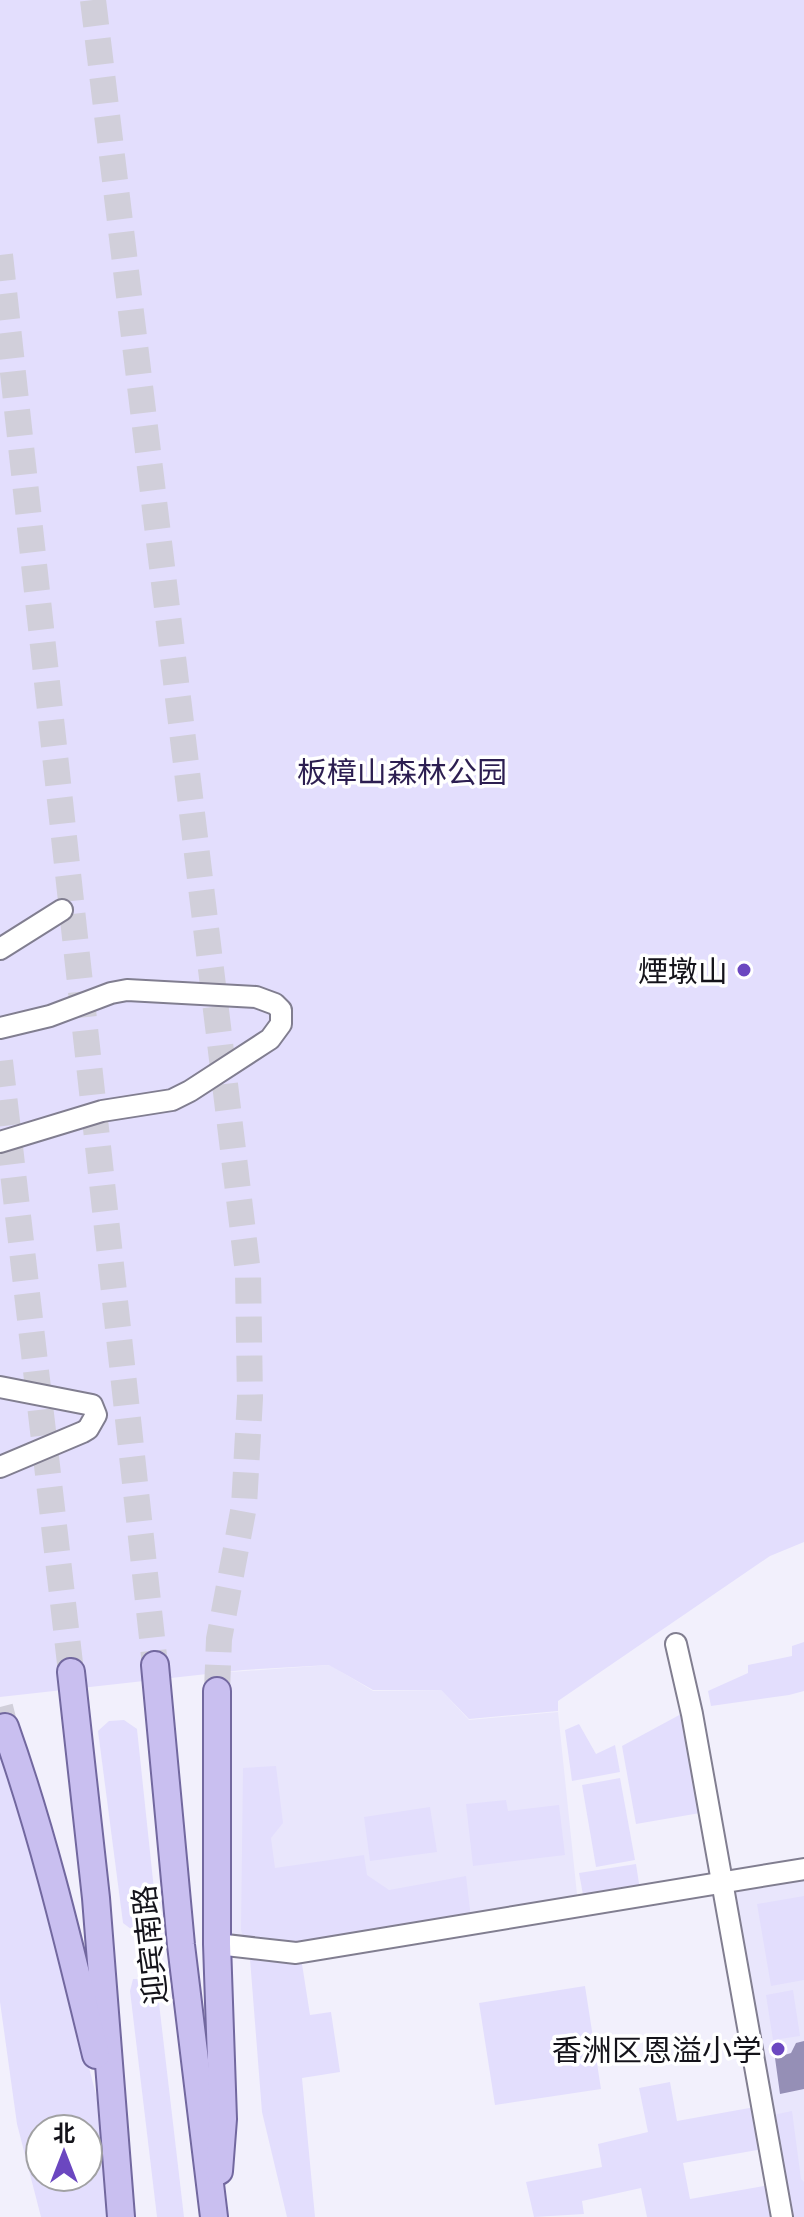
<svg xmlns="http://www.w3.org/2000/svg" width="804" height="2217" font-family="'PT Sans Narrow','Noto Sans SC',sans-serif">
<style>
.built{fill:#e9e6fc}
.green{fill:#e3defd;fill-rule:evenodd}
.water{fill:#958fb6}
.lines{fill:none;stroke-linecap:round;stroke-linejoin:round}
.major-tunnel{stroke:#d1cfda;stroke-width:26;stroke-dasharray:26 13;stroke-linecap:butt}
.minor-casing{stroke:#817e90;stroke-width:24}
.major-casing{stroke:#72689f;stroke-width:30}
.minor{stroke:#fff;stroke-width:20}
.major{stroke:#c9bff0;stroke-width:26}
.poi-dot{fill:#6b47c0;stroke:#fff;stroke-width:3}
.labels{text-anchor:middle;dominant-baseline:central;stroke-width:7;stroke-linejoin:round;paint-order:stroke}
.park-label{font-size:30px;fill:#2c1e51;stroke:#fff}
.poi-label{font-size:30px;fill:#14131a;stroke:#fff;text-anchor:end}
.street-label{font-size:30px;fill:#14131a;stroke:#fff}
</style>
<rect width="100%" height="100%" fill="#f2f0fc"/>
<g class="built">
<path d="M330,1665L373,1691L441,1690L469,1720L558,1712L578,1904L218,1944V1673Z"/>
<path d="M804,1869V2217H783L723,1881Z"/>
</g>
<g class="green">
<path d="M0,0H804V1542L770,1556L558,1701V1711L469,1719L441,1690H373L329,1665L243,1670L0,1697Z"/>
<path d="M804,1642V1691L789,1695L711,1706L708,1691L748,1673V1665L792,1656V1646Z"/>
<path d="M683,1713L700,1813L636,1824L622,1746Z"/>
<path d="M124,1720L137,1729L157,1918L147,1929H131L123,1923L98,1731L109,1721Z"/>
<path d="M579,1724L596,1754L615,1745L620,1772L572,1781L565,1730Z"/>
<path d="M0,1728L104,2125L112,2217H41L17,2124L0,2002ZM40,2129H88V2177H40Z"/>
<path d="M276,1766L283,1823L271,1838L275,1868L364,1855L367,1875L389,1890L466,1876L471,1918L295,1949L245,1941L241,1930L243,1768Z"/>
<path d="M620,1778L635,1860L596,1867L582,1785Z"/>
<path d="M506,1800L508,1811L559,1805L565,1855L473,1866L466,1804Z"/>
<path d="M430,1807L437,1852L370,1861L364,1817Z"/>
<path d="M636,1864L640,1890L584,1900L579,1873Z"/>
<path d="M804,1896V1980L771,1986L757,1904Z"/>
<path d="M250,1959L302,1964L310,2015L331,2012L340,2072L302,2078L315,2217H287L262,2112Z"/>
<path d="M133,1979H150L157,1986L184,2217H157L130,1991Z"/>
<path d="M585,1986L601,2089L495,2105L479,2003Z"/>
<path d="M793,1990L800,2036L773,2040L766,1995Z"/>
<path d="M670,2082L677,2121L755,2107L763,2149L683,2163L690,2199L769,2185L775,2217H647L641,2188L582,2201L584,2214L534,2217L526,2182L602,2167L598,2144L648,2132L639,2088Z"/>
<path d="M792,2111L801,2179L804,2182V2217H786L768,2116Z"/>
</g>
<path class="water" d="M804,2041V2089L780,2094L775,2058L791,2053L796,2043Z"/>
<g class="lines">
<g class="major-tunnel">
<path d="M93,0L248,1273L250,1398L244,1506L219,1639L217,1691"/>
<path d="M0,255L155,1665"/>
<path d="M0,1061L71,1672"/>
<path d="M0,1707L5,1727"/>
</g>
<g class="minor-casing">
<g id="minor">
<path d="M0,949L62,910"/>
<path d="M0,1028L50,1016L111,993L127,990L256,997L275,1004L281,1010V1024L270,1039L190,1091L172,1100L102,1111L0,1142"/>
<path d="M0,1387L92,1405L96,1415L88,1429L83,1432L0,1467"/>
<path d="M676,1644L692,1714L782,2217"/>
<path d="M217,1944L296,1953L804,1869"/>
</g>
</g>
<g class="major-casing">
<g id="major">
<path d="M155,1665L181,1945L214,2217"/>
<path d="M71,1672L96,1898L121,2217"/>
<path d="M217,1691V1944L223,2119L219,2171"/>
<path d="M5,1727C43,1834 69,1944 96,2055"/>
</g>
</g>
<use href="#minor" class="minor"/>
<use href="#major" class="major"/>
</g>
<g class="poi-dot">
<circle cx="744" cy="970" r="8"/>
<circle cx="778" cy="2049" r="8"/>
</g>
<g class="labels">
<g class="park-label">
<text x="402" y="771">板樟山森林公园</text>
</g>
<g class="poi-label">
<text x="728" y="970">煙墩山</text>
<text x="762" y="2049">香洲区恩溢小学</text>
</g>
<g class="street-label">
<text transform="translate(149 1945) rotate(-96)">迎宾南路</text>
</g>
</g>
<g transform="translate(64 2153)"><circle r="38" fill="#ffffff" stroke="#a1a1a3" stroke-width="2"/>
<path d="M0-6L14 30L0 20L-14 30Z" fill="#6b47c0"/>
<text y="-12" font-size="22" font-weight="bold" text-anchor="middle" fill="#14131a">北</text>
</g>
</svg>
